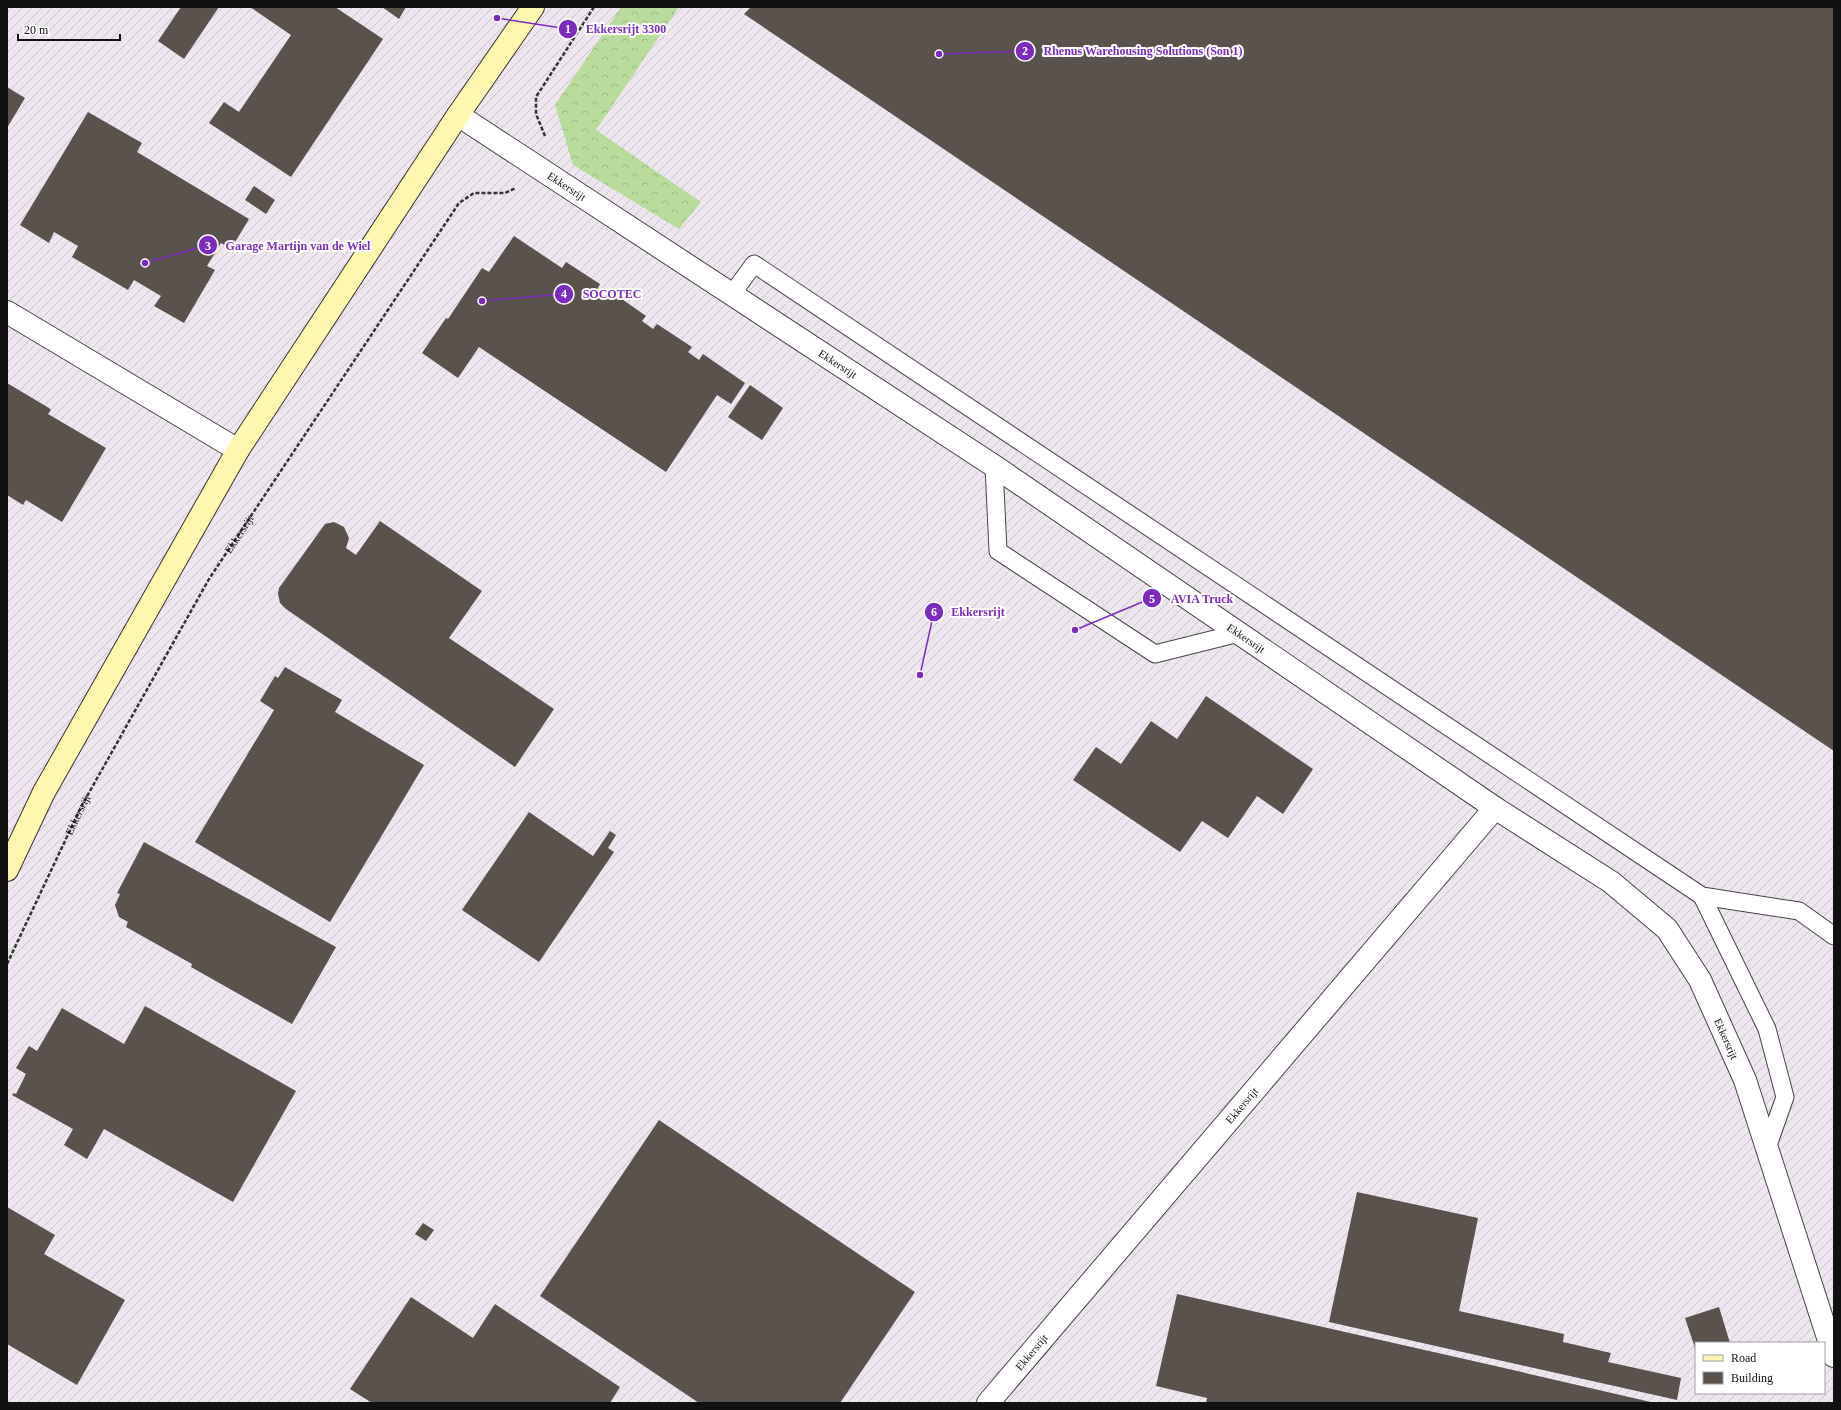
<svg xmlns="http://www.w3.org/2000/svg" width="1841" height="1410" font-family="'Times New Roman',serif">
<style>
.industrial{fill:url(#industrial-furrows);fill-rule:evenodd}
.forest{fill:url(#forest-crowns)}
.building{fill:#5a524d}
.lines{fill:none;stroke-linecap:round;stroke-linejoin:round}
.service-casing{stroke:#444;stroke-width:19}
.minor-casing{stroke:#444;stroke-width:24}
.secondary-casing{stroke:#333;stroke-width:24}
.path{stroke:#333;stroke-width:2.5;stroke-dasharray:4 2;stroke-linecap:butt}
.service{stroke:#fff;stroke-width:17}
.minor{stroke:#fff;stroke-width:22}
.secondary{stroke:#fff6b0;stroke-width:22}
.labels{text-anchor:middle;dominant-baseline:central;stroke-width:4;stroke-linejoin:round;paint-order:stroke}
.street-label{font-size:11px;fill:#111;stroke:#fff}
.leader{fill:none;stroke:#7b2cbf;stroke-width:1.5}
.callout-dot{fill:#7b2cbf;stroke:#fff;stroke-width:1.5}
.mark-label{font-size:12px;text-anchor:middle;font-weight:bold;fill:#fff}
.callout-label{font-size:12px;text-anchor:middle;font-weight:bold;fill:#7b2cbf;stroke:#fff;stroke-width:4;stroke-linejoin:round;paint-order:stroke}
</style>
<defs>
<pattern id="industrial-furrows" width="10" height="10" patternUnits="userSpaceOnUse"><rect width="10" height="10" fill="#eee6ef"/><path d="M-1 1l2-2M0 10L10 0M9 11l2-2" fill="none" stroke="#cbc4cc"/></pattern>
<pattern id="forest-crowns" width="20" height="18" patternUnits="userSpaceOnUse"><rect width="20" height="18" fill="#b9dc9c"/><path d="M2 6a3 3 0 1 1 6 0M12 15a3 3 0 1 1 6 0" fill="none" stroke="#9ebc85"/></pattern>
</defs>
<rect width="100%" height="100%" fill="#fffdf5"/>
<path class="industrial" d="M7,7H1834V1403H7ZM1696,1343H1824V1393H1696Z"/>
<path class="forest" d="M621,7H679L596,130L701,202L679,229L573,165L555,105Z"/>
<g class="building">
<path d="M181,7H219L184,59L158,41Z"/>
<path d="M250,7H335L383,39L291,177L209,123L224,102L239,112L291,35Z"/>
<path d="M382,7H406L399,19Z"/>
<path d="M751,7H1834V751L744,14Z"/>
<path d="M7,87L25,98L7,128Z"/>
<path d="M88,112L142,143L137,152L249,219L231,249L221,243L207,266L215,270L184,323L154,306L161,296L134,280L128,290L72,257L78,246L54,232L49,243L20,225Z"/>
<path d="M254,186L275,200L266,214L245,200Z"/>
<path d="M514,236L562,268L566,262L600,284L597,290L607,298L612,292L646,316L642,321L653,329L657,324L692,347L688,352L699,360L703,354L745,383L731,404L717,395L666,472L479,347L458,378L422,353L446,318L448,319L482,268L489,272Z"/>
<path d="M7,383L49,408L51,410L48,414L106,448L62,522L26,500L23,505L7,495Z"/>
<path d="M750,385L783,408L762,440L728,417Z"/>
<path d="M380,521L482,591L449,638L554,709L515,767L286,609L280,603L278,594L279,588L325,524L334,522L344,527L349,538L346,548L356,555Z"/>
<path d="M285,667L342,700L335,712L424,765L330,922L195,842L274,710L260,701L275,676L278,678Z"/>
<path d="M1206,696L1313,769L1283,814L1257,796L1228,838L1202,821L1180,852L1073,780L1096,747L1121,764L1151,721L1177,739Z"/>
<path d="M529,812L593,856L610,831L616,835L608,848L614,852L539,962L462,910Z"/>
<path d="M144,842L336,947L292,1024L191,967L192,964L126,927L128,922L119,917L115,905L120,894L117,893Z"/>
<path d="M145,1006L296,1091L233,1202L104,1129L87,1159L64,1145L73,1129L12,1095L14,1093L16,1094L26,1074L16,1068L29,1046L37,1051L62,1008L124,1044Z"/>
<path d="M659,1120L915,1292L840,1403H699L540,1296Z"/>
<path d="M1357,1192L1478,1218L1459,1311L1564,1334L1563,1342L1611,1353L1608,1362L1681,1378L1677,1400L1329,1322Z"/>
<path d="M7,1207L55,1235L44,1254L125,1300L77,1385L7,1344Z"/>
<path d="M423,1223L434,1230L426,1241L415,1234Z"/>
<path d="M1177,1294L1491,1365L1655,1403H1206L1207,1398L1156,1386Z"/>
<path d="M411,1297L473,1338L495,1304L620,1387L610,1403H372L350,1389Z"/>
<path d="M1719,1307L1730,1343H1696V1351L1685,1318Z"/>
</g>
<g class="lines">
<g class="service-casing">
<g id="service">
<path d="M732,294L754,264L1702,896L1799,911L1834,936"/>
<path d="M994,466L998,551L1155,654L1239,633"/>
<path d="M1702,896L1767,1029L1785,1097L1767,1148"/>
</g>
</g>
<g class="minor-casing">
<g id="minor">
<path id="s2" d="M458,115L994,466L1495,808L1611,882L1667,929L1700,980L1745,1080L1834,1356"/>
<path d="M7,312L238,450"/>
<path id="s3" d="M988,1403L1495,808"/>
</g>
</g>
<g class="secondary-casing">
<path id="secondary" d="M7,870L44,792L238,450L458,115L533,7"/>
</g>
<g class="path">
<path d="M545,136L536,114V97L594,7"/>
<path id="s1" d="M7,964L81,807L209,579L459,203L474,193H505L516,188"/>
</g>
<use href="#service" class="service"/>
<use href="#minor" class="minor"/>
<use href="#secondary" class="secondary"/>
</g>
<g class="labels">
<g class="street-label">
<text stroke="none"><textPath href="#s2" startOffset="130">Ekkersrijt</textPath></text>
<text stroke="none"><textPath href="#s2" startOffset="454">Ekkersrijt</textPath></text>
<text stroke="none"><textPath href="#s1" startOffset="489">Ekkersrijt</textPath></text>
<text stroke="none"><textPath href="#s2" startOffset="946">Ekkersrijt</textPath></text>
<text stroke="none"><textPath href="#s1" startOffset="165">Ekkersrijt</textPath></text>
<text stroke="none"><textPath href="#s2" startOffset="1583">Ekkersrijt</textPath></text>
<text stroke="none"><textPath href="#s3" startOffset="391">Ekkersrijt</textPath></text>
<text stroke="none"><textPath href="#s3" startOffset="67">Ekkersrijt</textPath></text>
</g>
</g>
<path class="leader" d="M497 18L568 29M939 54L1025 51M145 263L208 245M482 301L564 294M1075 630L1152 598M920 675L934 612"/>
<g class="callout-dot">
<circle cx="497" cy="18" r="4"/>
<circle cx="939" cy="54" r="4"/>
<circle cx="145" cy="263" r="4"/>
<circle cx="482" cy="301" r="4"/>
<circle cx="1075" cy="630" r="4"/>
<circle cx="920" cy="675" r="4"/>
<circle cx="568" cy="29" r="10"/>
<circle cx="1025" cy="51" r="10"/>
<circle cx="208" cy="245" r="10"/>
<circle cx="564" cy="294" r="10"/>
<circle cx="1152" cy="598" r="10"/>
<circle cx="934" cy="612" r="10"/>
</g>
<g class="mark-label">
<text x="568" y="33">1</text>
<text x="1025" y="55">2</text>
<text x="208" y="250">3</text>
<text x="564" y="298">4</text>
<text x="1152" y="603">5</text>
<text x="934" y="616">6</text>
</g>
<g class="callout-label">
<text x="626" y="33">Ekkersrijt 3300</text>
<text x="1143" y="55">Rhenus Warehousing Solutions (Son 1)</text>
<text x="298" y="250">Garage Martijn van de Wiel</text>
<text x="612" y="298">SOCOTEC</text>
<text x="1202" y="603">AVIA Truck</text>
<text x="978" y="616">Ekkersrijt</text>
</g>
<rect width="1841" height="1410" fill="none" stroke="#111111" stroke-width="16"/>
<rect x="1695" y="1342" width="130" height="52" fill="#ffffff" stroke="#a0a0a0"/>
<rect x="1703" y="1355" width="20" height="6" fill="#fff6b0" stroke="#a0a0a0"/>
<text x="1731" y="1362" font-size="12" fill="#111111">Road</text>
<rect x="1703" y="1372" width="20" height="12" fill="#5a524d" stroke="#a0a0a0"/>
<text x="1731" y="1382" font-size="12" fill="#111111">Building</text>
<path d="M18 34v6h102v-6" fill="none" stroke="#111111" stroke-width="2"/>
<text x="24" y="34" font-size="12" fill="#111111" stroke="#ffffff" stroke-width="3" paint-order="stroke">20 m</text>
</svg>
